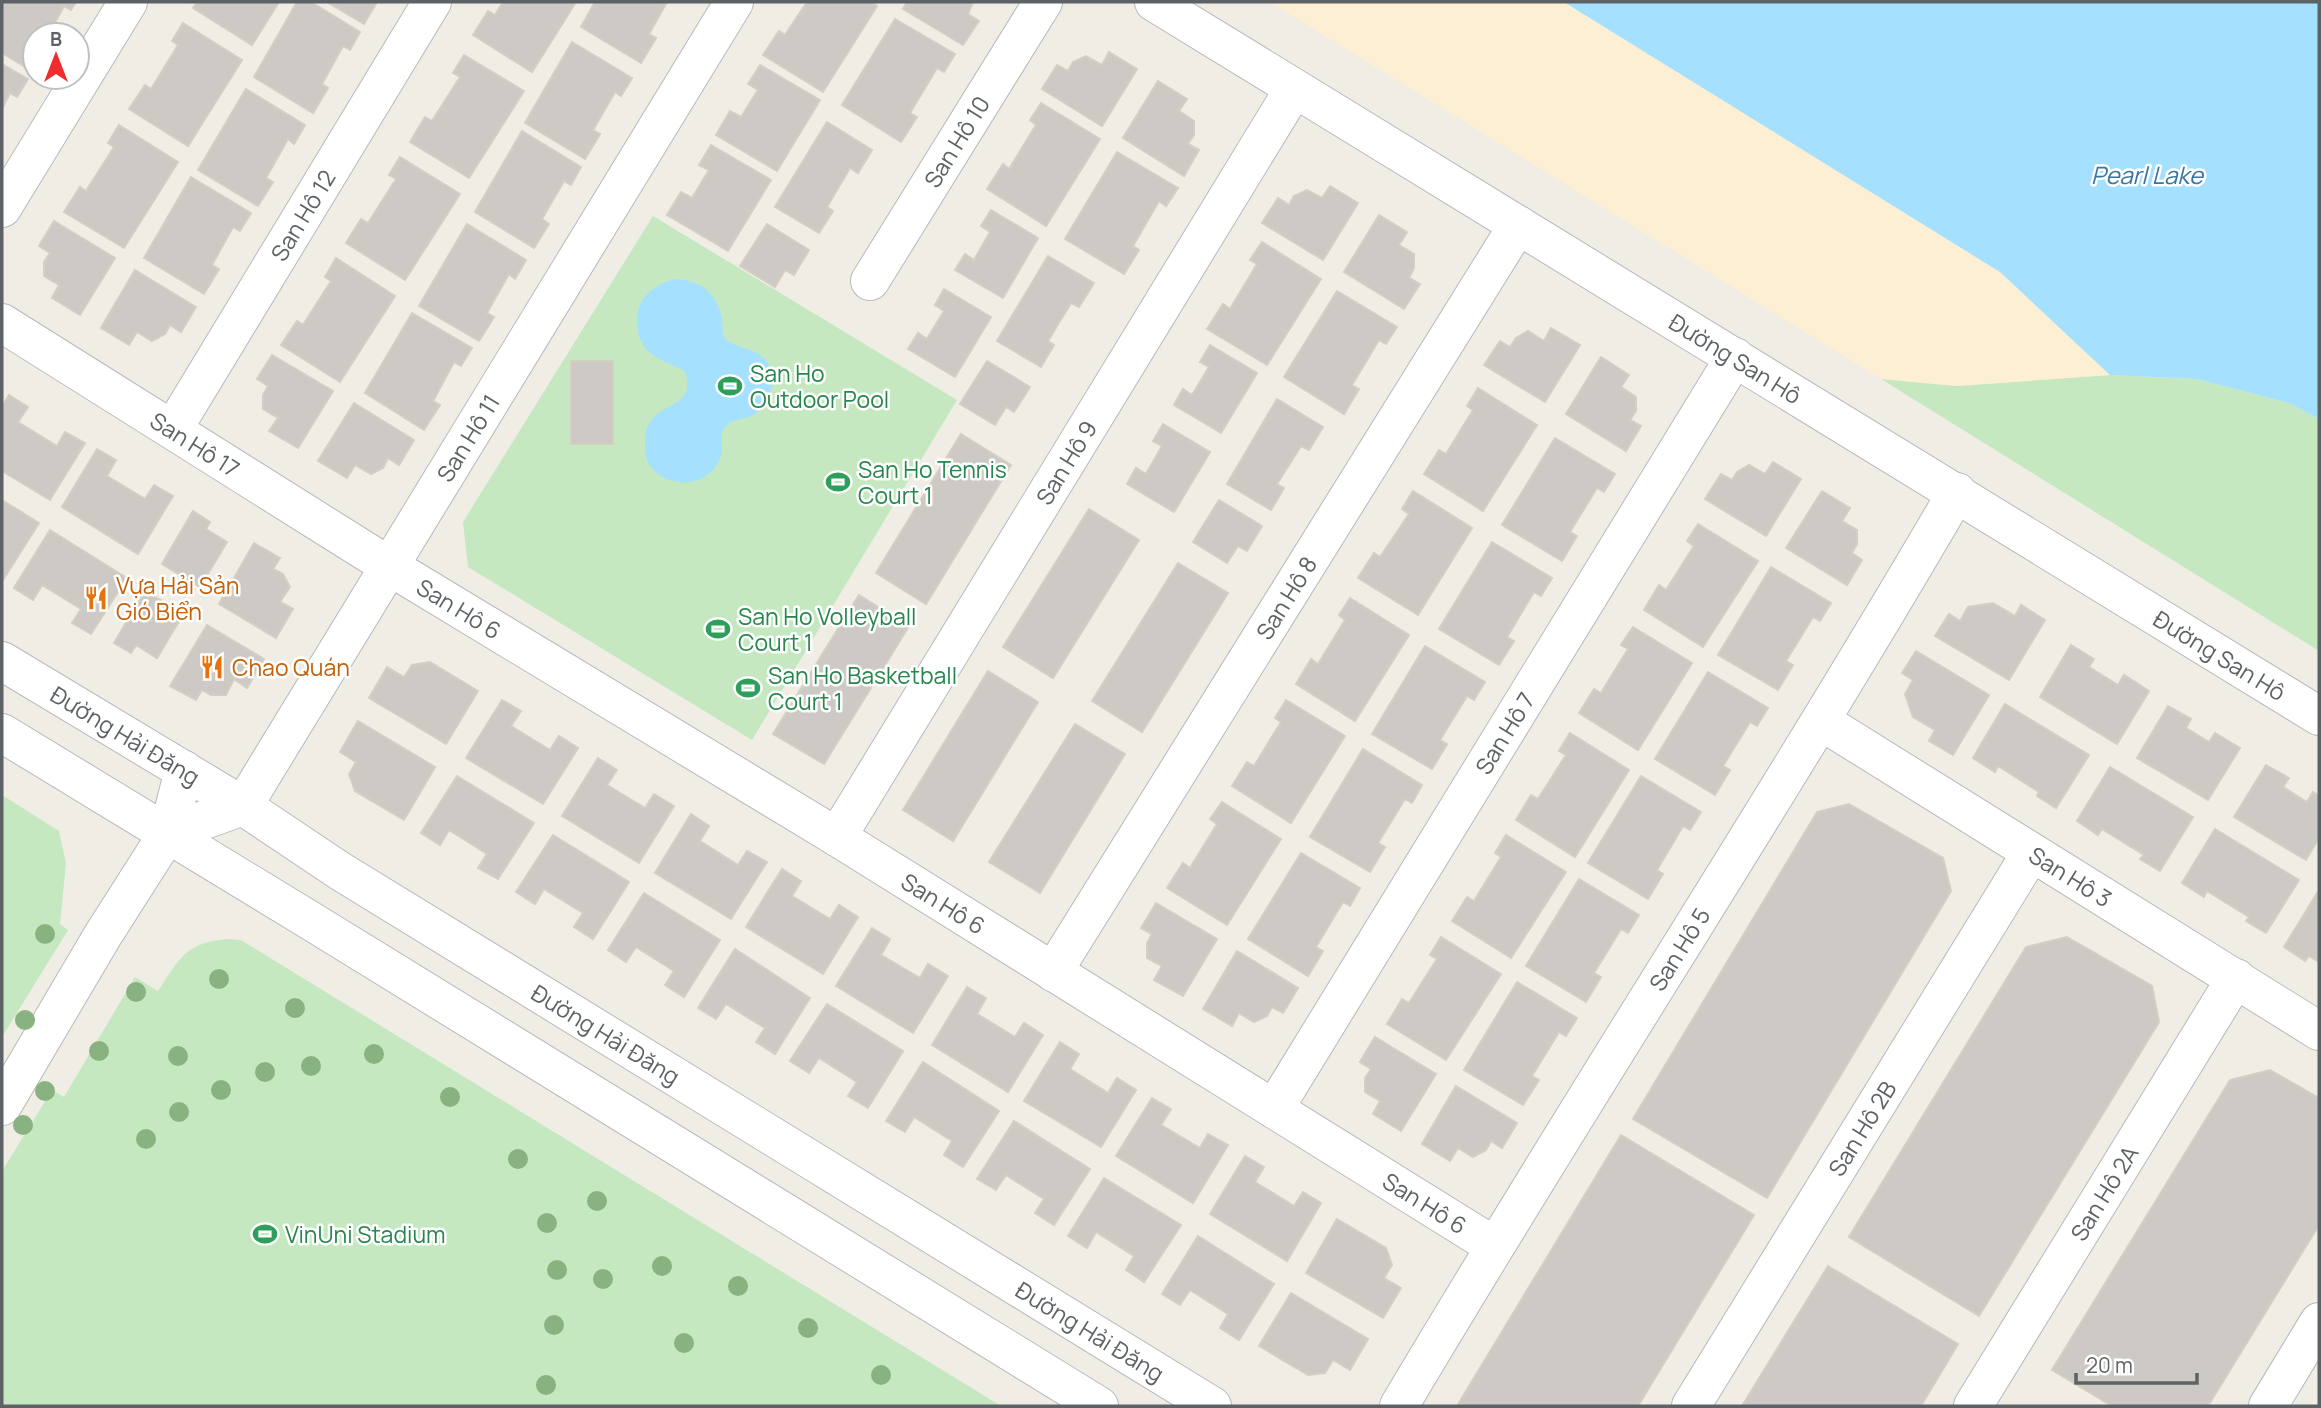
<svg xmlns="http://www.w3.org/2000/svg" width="2321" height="1408" font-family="Manrope,sans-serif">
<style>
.green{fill:#c5e8c1}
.sand{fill:#fcefd4}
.water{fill:#a6e0ff}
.building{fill:#cdc9c4;stroke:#d5cec3;stroke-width:2}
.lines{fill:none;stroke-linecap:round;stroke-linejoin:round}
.minor-casing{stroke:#b6b9bc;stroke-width:40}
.minor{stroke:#fff;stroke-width:38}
.tree{fill:#89b281}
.labels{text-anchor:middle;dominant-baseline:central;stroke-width:5;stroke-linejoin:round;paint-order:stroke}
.street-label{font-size:23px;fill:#5d6266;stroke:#fff}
.leisure-label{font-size:23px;fill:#27864d;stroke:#fff;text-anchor:start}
.food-label{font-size:23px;fill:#c56008;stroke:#fff;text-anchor:start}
.water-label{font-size:24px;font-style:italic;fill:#3976a3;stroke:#fff}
</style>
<rect width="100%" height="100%" fill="#f0ede5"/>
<g class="green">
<path d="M653,216L957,400L752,740L468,567L463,522Z"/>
<path d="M2110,375L2197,379L2289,403L2319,419V651L1881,379L1957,386Z"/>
<path d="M2,795L59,831L66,863L60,924L68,930L2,1037Z"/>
<path d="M227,939L241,940L1001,1406H2V1171L52,1090L64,1097L135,977L158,991C180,958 185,943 227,939Z"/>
</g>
<path class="sand" d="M1270,2H1564L2000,272L2110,375L1957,386L1881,379Z"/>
<g class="water">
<path d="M1564,2H2319V419L2289,403L2197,379L2110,375L2000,272Z"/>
<path d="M674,279C700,280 717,292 722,319C723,323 722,331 723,335C731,351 762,345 770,368C776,387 769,408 749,417C741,420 731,419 725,427C720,433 722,439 722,447C721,471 700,485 678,482C667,481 653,473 648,462C645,456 645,448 645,441C645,397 699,415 685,371C673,365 657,360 647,350C642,345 639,337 638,331C633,303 648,287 674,279Z"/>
</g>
<g class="building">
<path d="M2,2H76L71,10L64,6L48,35H35V73L2,53Z"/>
<path d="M197,2H279L252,45L193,8Z"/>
<path d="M297,2H311L360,32L350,50L343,46L322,84L328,88L313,113L254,77Z"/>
<path d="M327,2H377L364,24Z"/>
<path d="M503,2H576L532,72L473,35L488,11L495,15Z"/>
<path d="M595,2H667L649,34L656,38L641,63L581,27Z"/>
<path d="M807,2H871L877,6L823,92L763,55L779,31L785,35Z"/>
<path d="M907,2H973L968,14L979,21L963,45L903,9Z"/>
<path d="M895,19L955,54L944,72L937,68L910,113L917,117L901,142L842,105Z"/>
<path d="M183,23L242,60L188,146L129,109L145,85L151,89L178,45L172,41Z"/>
<path d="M572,42L632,78L621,96L615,92L593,130L600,134L585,159L525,123Z"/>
<path d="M1109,52L1137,69L1102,126L1042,89L1057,65L1068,71L1073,62L1086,56L1102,65Z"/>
<path d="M464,55L524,91L469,178L410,142L425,117L432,121L460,77L453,73Z"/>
<path d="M2,64L28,79L17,97L10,93L2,109Z"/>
<path d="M760,65L820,100L777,171L716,135L730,111L741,117L758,90L748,84Z"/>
<path d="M1158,81L1187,99L1179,111L1194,121V135L1188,144L1199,150L1184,176L1123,138Z"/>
<path d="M246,89L305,125L294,144L288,139L266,178L273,182L258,206L198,170Z"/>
<path d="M1041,103L1100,139L1046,226L987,189L1003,164L1009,169L1036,125L1030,120Z"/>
<path d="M827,122L872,150L858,173L850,168L827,207L833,211L819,233L775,207Z"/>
<path d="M119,125L178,162L124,248L64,212L80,187L86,191L114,147L108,143Z"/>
<path d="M522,131L581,167L571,185L564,181L542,219L549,224L534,248L475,212Z"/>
<path d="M711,145L771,180L728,251L667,215L681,192L692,198L709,170L699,165Z"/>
<path d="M1117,152L1178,188L1166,206L1159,201L1133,246L1139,250L1124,274L1065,239Z"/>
<path d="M400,157L460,194L405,280L346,243L361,219L368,223L396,179L389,175Z"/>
<path d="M191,177L251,213L240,231L233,227L212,265L219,269L204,294L144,258Z"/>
<path d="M1330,186L1358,203L1323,260L1262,223L1278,198L1289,205L1294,196L1307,190L1322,198Z"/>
<path d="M991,210L1038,238L1003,298L955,270L965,254L974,260L990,232L981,226Z"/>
<path d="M1379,215L1407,232L1399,245L1414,254V268L1409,278L1420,284L1404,309L1344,272Z"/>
<path d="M54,221L115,258L80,315L52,298L59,285L44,276V262L50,253L39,246Z"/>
<path d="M467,224L526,260L515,279L509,274L487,313L494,317L479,341L419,306Z"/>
<path d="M767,224L809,250L794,275L785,270L775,287L740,266Z"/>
<path d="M1262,242L1321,279L1267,365L1207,329L1223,304L1230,309L1257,264L1250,260Z"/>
<path d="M1048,256L1094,283L1079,307L1071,303L1048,341L1054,345L1041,367L997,341Z"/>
<path d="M336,258L395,296L340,382L281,345L297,321L303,325L331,281L325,277Z"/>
<path d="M135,270L196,307L181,332L170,325L165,334L152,341L137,332L129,345L101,328Z"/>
<path d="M944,289L991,317L955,377L908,349L918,333L927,339L944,311L935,305Z"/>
<path d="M1337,291L1397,327L1386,344L1379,340L1352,385L1359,389L1344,414L1284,377Z"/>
<path d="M412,313L472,348L461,366L454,362L433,401L440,405L424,430L365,393Z"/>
<path d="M1551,328L1580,345L1545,402L1484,365L1500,341L1510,347L1516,338L1528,331L1544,341Z"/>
<path d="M1210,345L1257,373L1221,433L1174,405L1183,389L1192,395L1209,367L1200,362Z"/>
<path d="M272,355L333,391L298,448L269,431L278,418L263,409V395L268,386L257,379Z"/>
<path d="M1601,357L1629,375L1621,387L1636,397V411L1630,420L1641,426L1626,451L1566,414Z"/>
<rect x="571" y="361" width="42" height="83"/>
<path d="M987,361L1030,387L1014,412L1006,407L995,425L960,404Z"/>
<path d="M1478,388L1537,425L1483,511L1424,474L1439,450L1446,454L1473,410L1467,406Z"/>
<path d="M9,395L28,407L18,422L57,446L65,432L85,443L50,500L2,471V407Z"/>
<path d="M1277,399L1323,427L1309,450L1301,446L1277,484L1284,488L1271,510L1227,484Z"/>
<path d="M354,403L414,440L399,465L388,458L383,468L371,474L355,465L347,478L318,461Z"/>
<path d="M1163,424L1210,452L1174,512L1127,484L1136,468L1146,474L1162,446L1153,441Z"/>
<path d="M961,434L1011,465L926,604L876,573Z"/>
<path d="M1555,438L1615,474L1604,492L1597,488L1570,532L1577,536L1562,561L1502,525Z"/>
<path d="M97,449L116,460L107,476L145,499L154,485L173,496L138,554L62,507Z"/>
<path d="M1773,462L1801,479L1766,536L1705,499L1721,474L1732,480L1737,472L1749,465L1765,474Z"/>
<path d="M1413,491L1472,528L1418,615L1358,578L1374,553L1380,557L1409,514L1402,509Z"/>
<path d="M1822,491L1850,508L1842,521L1857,530V544L1852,553L1862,560L1847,585L1786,548Z"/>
<path d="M2,500L39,523L3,580L2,579Z"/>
<path d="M1219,500L1262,526L1247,551L1238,546L1227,563L1193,542Z"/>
<path d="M1089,509L1139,540L1053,678L1003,647Z"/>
<path d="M193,511L210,522L206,529L227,542L200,587L162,564Z"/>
<path d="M1698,524L1758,561L1703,647L1644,610L1659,585L1666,590L1694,546L1687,541Z"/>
<path d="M50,530L127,578L91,634L72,623L81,609L42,585L33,600L14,588Z"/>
<path d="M1492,542L1552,578L1541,596L1534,592L1507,637L1514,641L1499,665L1439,629Z"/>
<path d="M254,543L280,558L273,569L283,574L290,587L280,602L293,609L276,638L219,604Z"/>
<path d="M1178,563L1228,593L1142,732L1092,701Z"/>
<path d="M1771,567L1831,603L1820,621L1813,617L1786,661L1793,665L1778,690L1718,655Z"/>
<path d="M145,591L184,613L157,658L136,645L131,653L114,643Z"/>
<path d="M859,595L909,626L824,764L773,734Z"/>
<path d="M1350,598L1409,635L1355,721L1296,684L1311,659L1318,664L1345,620L1339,615Z"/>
<path d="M1993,603L2015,616L2021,605L2045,620L2009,680L1935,636L1949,614L1960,621L1968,607Z"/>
<path d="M207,625L264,659L247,688L234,679L226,695H211L202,690L196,700L170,686Z"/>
<path d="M1633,627L1692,663L1638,750L1579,713L1594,689L1601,693L1628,649L1621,645Z"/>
<path d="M2071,645L2094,659L2089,667L2118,685L2124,675L2149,691L2117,744L2040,697Z"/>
<path d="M1425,646L1485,682L1474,700L1467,696L1440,740L1447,744L1432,769L1372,734Z"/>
<path d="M1916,651L1989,695L1953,755L1929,741L1935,730L1913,717L1905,694L1913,680L1902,673Z"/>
<path d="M430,662L478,691L446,744L369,698L387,667L404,677L412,665Z"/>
<path d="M988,671L1038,702L953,841L903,810Z"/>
<path d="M1708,672L1768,708L1757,726L1750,722L1723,766L1730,770L1715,795L1655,759Z"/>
<path d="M502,700L521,711L511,726L550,750L559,736L578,748L543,804L466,758Z"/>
<path d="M1286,700L1345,736L1291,823L1232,786L1247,762L1254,766L1281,722L1275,718Z"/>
<path d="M2005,704L2089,755L2056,808L2037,796L2039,792L1998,766L1995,772L1973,758Z"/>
<path d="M2168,706L2191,719L2186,728L2209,742L2215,733L2240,748L2208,800L2137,758Z"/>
<path d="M358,721L435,767L404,820L355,791L349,774L356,762L340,752Z"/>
<path d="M1075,724L1125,754L1040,893L989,862Z"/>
<path d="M1570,733L1629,770L1575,857L1516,820L1531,795L1538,799L1566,755L1559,751Z"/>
<path d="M1363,749L1422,785L1412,803L1405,799L1378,843L1385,847L1370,872L1310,837Z"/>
<path d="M598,758L617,770L607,785L645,808L654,794L674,806L639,863L562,816Z"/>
<path d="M2266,765L2289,778L2283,787L2307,802L2313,792L2319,796V838L2306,860L2234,817Z"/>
<path d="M2110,767L2193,817L2160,871L2140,859L2144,855L2102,829L2098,835L2077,821Z"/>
<path d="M457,776L534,823L498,879L478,868L487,854L449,830L440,845L421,833Z"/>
<path d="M1641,776L1701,812L1690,830L1683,826L1657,870L1663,874L1648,899L1588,863Z"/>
<path d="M1222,802L1281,839L1227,925L1167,888L1183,863L1190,868L1217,824L1210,819Z"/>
<path d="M1849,804L1943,858L1951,891L1767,1198L1633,1119L1817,812Z"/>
<path d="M691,814L709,826L700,841L738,865L747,851L767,862L731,919L655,873Z"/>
<path d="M2215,829L2299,880L2266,933L2246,921L2249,917L2207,891L2204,897L2182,883Z"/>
<path d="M553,835L629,882L593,939L574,927L583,913L544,889L535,904L516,892Z"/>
<path d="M1506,835L1566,872L1511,958L1452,921L1467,897L1474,901L1501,857L1495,853Z"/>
<path d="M1301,853L1360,888L1350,906L1343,902L1316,947L1323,951L1308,976L1248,939Z"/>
<path d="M782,869L801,881L792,896L830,919L839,905L858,917L823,974L746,927Z"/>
<path d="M1579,879L1639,915L1628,933L1621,929L1594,973L1601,977L1586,1002L1526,966Z"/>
<path d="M644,893L720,940L684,997L665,985L674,971L636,947L626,962L608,950Z"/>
<path d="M2317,893L2319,895V962L2309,956L2305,961L2284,947Z"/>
<path d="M1156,903L1217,939L1183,996L1154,980L1162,966L1147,958V943L1152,934L1141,928Z"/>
<path d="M872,928L890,939L881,955L920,978L928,964L948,976L913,1033L836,986Z"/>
<path d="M1441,937L1501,974L1446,1060L1387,1024L1402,999L1409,1003L1437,959L1430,955Z"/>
<path d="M2067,937L2152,986L2159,1022L1979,1316L1849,1237L2026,947Z"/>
<path d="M735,949L810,998L775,1054L756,1042L765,1028L726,1004L716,1019L698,1008Z"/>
<path d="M1237,951L1298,988L1283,1013L1272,1007L1267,1016L1254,1022L1239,1013L1232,1026L1203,1009Z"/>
<path d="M1517,982L1577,1018L1566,1036L1559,1032L1532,1076L1539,1080L1523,1105L1464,1070Z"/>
<path d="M967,987L986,998L977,1014L1015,1037L1024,1023L1043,1035L1008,1092L932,1045Z"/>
<path d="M827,1004L903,1051L868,1108L848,1096L857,1082L819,1058L809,1073L790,1061Z"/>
<path d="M1375,1037L1436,1074L1401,1131L1373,1114L1380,1101L1365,1092V1078L1371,1069L1360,1062Z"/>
<path d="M1060,1042L1079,1054L1070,1069L1108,1093L1117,1078L1136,1090L1101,1147L1024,1101Z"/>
<path d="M923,1062L999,1111L963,1167L944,1155L952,1141L914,1117L905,1132L886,1121Z"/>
<path d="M2270,1070L2319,1098V1225L2208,1406H2112L2052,1370L2230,1080Z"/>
<path d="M1456,1086L1517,1123L1502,1148L1491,1141L1486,1150L1473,1157L1458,1148L1450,1161L1422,1144Z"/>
<path d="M1152,1098L1171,1109L1161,1125L1200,1148L1208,1134L1228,1145L1193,1203L1116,1156Z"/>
<path d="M1014,1121L1090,1169L1054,1225L1035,1213L1044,1199L1006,1175L996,1190L977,1179Z"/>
<path d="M1621,1135L1754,1215L1638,1406H1457Z"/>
<path d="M1245,1156L1264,1167L1255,1182L1294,1206L1303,1192L1321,1203L1287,1261L1210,1214Z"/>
<path d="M1104,1178L1181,1225L1144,1282L1126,1270L1134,1256L1096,1232L1087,1248L1068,1236Z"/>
<path d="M1337,1219L1386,1248L1392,1265L1384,1278L1401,1288L1383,1318L1306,1273Z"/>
<path d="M1198,1236L1274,1284L1239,1340L1220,1328L1228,1314L1190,1290L1180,1305L1162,1294Z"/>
<path d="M1828,1266L1958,1344L1921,1406H1742Z"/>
<path d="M1291,1293L1368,1339L1350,1370L1333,1360L1325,1373L1308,1375L1259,1346Z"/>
</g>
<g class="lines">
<g class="minor-casing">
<g id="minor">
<path id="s1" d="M1154,2L2319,716"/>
<path d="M2,208L128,2"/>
<path id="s2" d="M870,281L1043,2"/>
<path id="s3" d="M2,323L389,566L837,837L1494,1246"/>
<path id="s4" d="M173,429L432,2"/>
<path id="s5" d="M2,661L243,806L340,871L1212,1406"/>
<path id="s6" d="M1821,721L2319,1031"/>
<path d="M2,733L311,921L1099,1406"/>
<path id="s7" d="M168,833L243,806L734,2"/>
<path id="s8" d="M837,837L1294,89"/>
<path id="s9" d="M1053,972L1518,225"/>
<path d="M2,1106L103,935L168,833L184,770"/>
<path id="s10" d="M1274,1109L1735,357"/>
<path id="s11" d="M1399,1406C1581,1099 1777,801 1957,492"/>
<path id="s12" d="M1691,1406L2031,853"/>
<path id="s13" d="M1973,1406L2236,978"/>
<path d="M2268,1406L2319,1322"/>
</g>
</g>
<use href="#minor" class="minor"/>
</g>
<g class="tree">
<circle cx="45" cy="934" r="10"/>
<circle cx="219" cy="979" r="10"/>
<circle cx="136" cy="992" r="10"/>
<circle cx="295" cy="1008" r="10"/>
<circle cx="25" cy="1020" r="10"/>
<circle cx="99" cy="1051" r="10"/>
<circle cx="374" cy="1054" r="10"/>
<circle cx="178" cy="1056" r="10"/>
<circle cx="311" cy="1066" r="10"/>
<circle cx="265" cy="1072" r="10"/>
<circle cx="221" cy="1090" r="10"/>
<circle cx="45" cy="1091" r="10"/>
<circle cx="450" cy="1097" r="10"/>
<circle cx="179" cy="1112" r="10"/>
<circle cx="23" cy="1125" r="10"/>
<circle cx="146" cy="1139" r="10"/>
<circle cx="518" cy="1159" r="10"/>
<circle cx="597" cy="1201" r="10"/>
<circle cx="547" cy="1223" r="10"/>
<circle cx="662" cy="1266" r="10"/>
<circle cx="557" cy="1270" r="10"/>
<circle cx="603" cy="1279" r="10"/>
<circle cx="738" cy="1286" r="10"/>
<circle cx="554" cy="1325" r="10"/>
<circle cx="808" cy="1328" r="10"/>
<circle cx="684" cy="1343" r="10"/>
<circle cx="881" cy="1375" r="10"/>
<circle cx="546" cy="1385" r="10"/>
</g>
<defs>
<g id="stadium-bare" transform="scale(1.89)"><path d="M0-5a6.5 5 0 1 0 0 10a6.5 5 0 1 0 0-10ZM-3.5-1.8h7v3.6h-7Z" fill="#2e9e5b" stroke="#fff" stroke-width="2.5" paint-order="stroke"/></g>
<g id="restaurant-bare" transform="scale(1.89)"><path d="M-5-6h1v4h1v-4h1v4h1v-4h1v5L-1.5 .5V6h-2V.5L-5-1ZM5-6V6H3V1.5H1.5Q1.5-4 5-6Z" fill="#e8710a" stroke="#fff" stroke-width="2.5" paint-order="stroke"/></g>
</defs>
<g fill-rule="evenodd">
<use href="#stadium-bare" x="730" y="386"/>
<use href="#stadium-bare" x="838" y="482"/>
<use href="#restaurant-bare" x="96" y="598"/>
<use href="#stadium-bare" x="718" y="629"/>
<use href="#restaurant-bare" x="212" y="667"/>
<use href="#stadium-bare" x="748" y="688"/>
<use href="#stadium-bare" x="265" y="1234"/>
</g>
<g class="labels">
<g class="street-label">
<text stroke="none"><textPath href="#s2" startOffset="164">San Hô 10</textPath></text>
<text stroke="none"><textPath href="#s4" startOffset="250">San Hô 12</textPath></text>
<text stroke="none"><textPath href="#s1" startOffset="682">Đường San Hô</textPath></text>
<text stroke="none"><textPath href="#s7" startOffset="511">San Hô 11</textPath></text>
<text stroke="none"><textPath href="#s3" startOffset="228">San Hô 17</textPath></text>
<text stroke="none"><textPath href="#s8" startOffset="439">San Hô 9</textPath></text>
<text stroke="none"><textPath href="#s9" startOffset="441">San Hô 8</textPath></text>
<text stroke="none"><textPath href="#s3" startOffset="539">San Hô 6</textPath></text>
<text stroke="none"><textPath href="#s1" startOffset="1250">Đường San Hô</textPath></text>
<text stroke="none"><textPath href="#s10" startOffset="441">San Hô 7</textPath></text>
<text stroke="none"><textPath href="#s5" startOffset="144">Đường Hải Đăng</textPath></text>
<text stroke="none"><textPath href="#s6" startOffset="294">San Hô 3</textPath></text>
<text stroke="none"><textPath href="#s3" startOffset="1106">San Hô 6</textPath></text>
<text stroke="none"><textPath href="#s11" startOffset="536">San Hô 5</textPath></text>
<text stroke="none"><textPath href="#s5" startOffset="710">Đường Hải Đăng</textPath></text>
<text stroke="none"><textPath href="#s12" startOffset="326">San Hô 2B</textPath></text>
<text stroke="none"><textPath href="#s13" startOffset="250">San Hô 2A</textPath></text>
<text stroke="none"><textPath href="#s3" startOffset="1673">San Hô 6</textPath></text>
<text stroke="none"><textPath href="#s5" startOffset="1278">Đường Hải Đăng</textPath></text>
</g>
<g class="leisure-label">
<text x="750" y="373">San Ho<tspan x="750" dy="26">Outdoor Pool</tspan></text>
<text x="858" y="469">San Ho Tennis<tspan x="858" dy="26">Court 1</tspan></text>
<text x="738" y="616">San Ho Volleyball<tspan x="738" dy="26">Court 1</tspan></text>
<text x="768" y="675">San Ho Basketball<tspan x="768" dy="26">Court 1</tspan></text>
<text x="285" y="1234">VinUni Stadium</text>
</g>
<g class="food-label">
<text x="116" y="585">Vựa Hải Sản<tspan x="116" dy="26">Gió Biển</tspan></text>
<text x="232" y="667">Chao Quán</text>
</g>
<g class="water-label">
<text x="2147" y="174">Pearl Lake</text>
</g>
</g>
<rect width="2321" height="1408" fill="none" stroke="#5d6266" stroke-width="7"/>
<g transform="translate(56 56)"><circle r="33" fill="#ffffff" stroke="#bec0c2" stroke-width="2"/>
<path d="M0-5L12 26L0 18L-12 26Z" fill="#ef2c2e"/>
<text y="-10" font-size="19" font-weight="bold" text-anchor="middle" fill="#5d6266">B</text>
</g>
<path d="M2076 1373v10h121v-10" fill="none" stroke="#5d6266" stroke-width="3.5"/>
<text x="2086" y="1373" font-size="21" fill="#5d6266" stroke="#ffffff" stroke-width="5" paint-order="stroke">20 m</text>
</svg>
